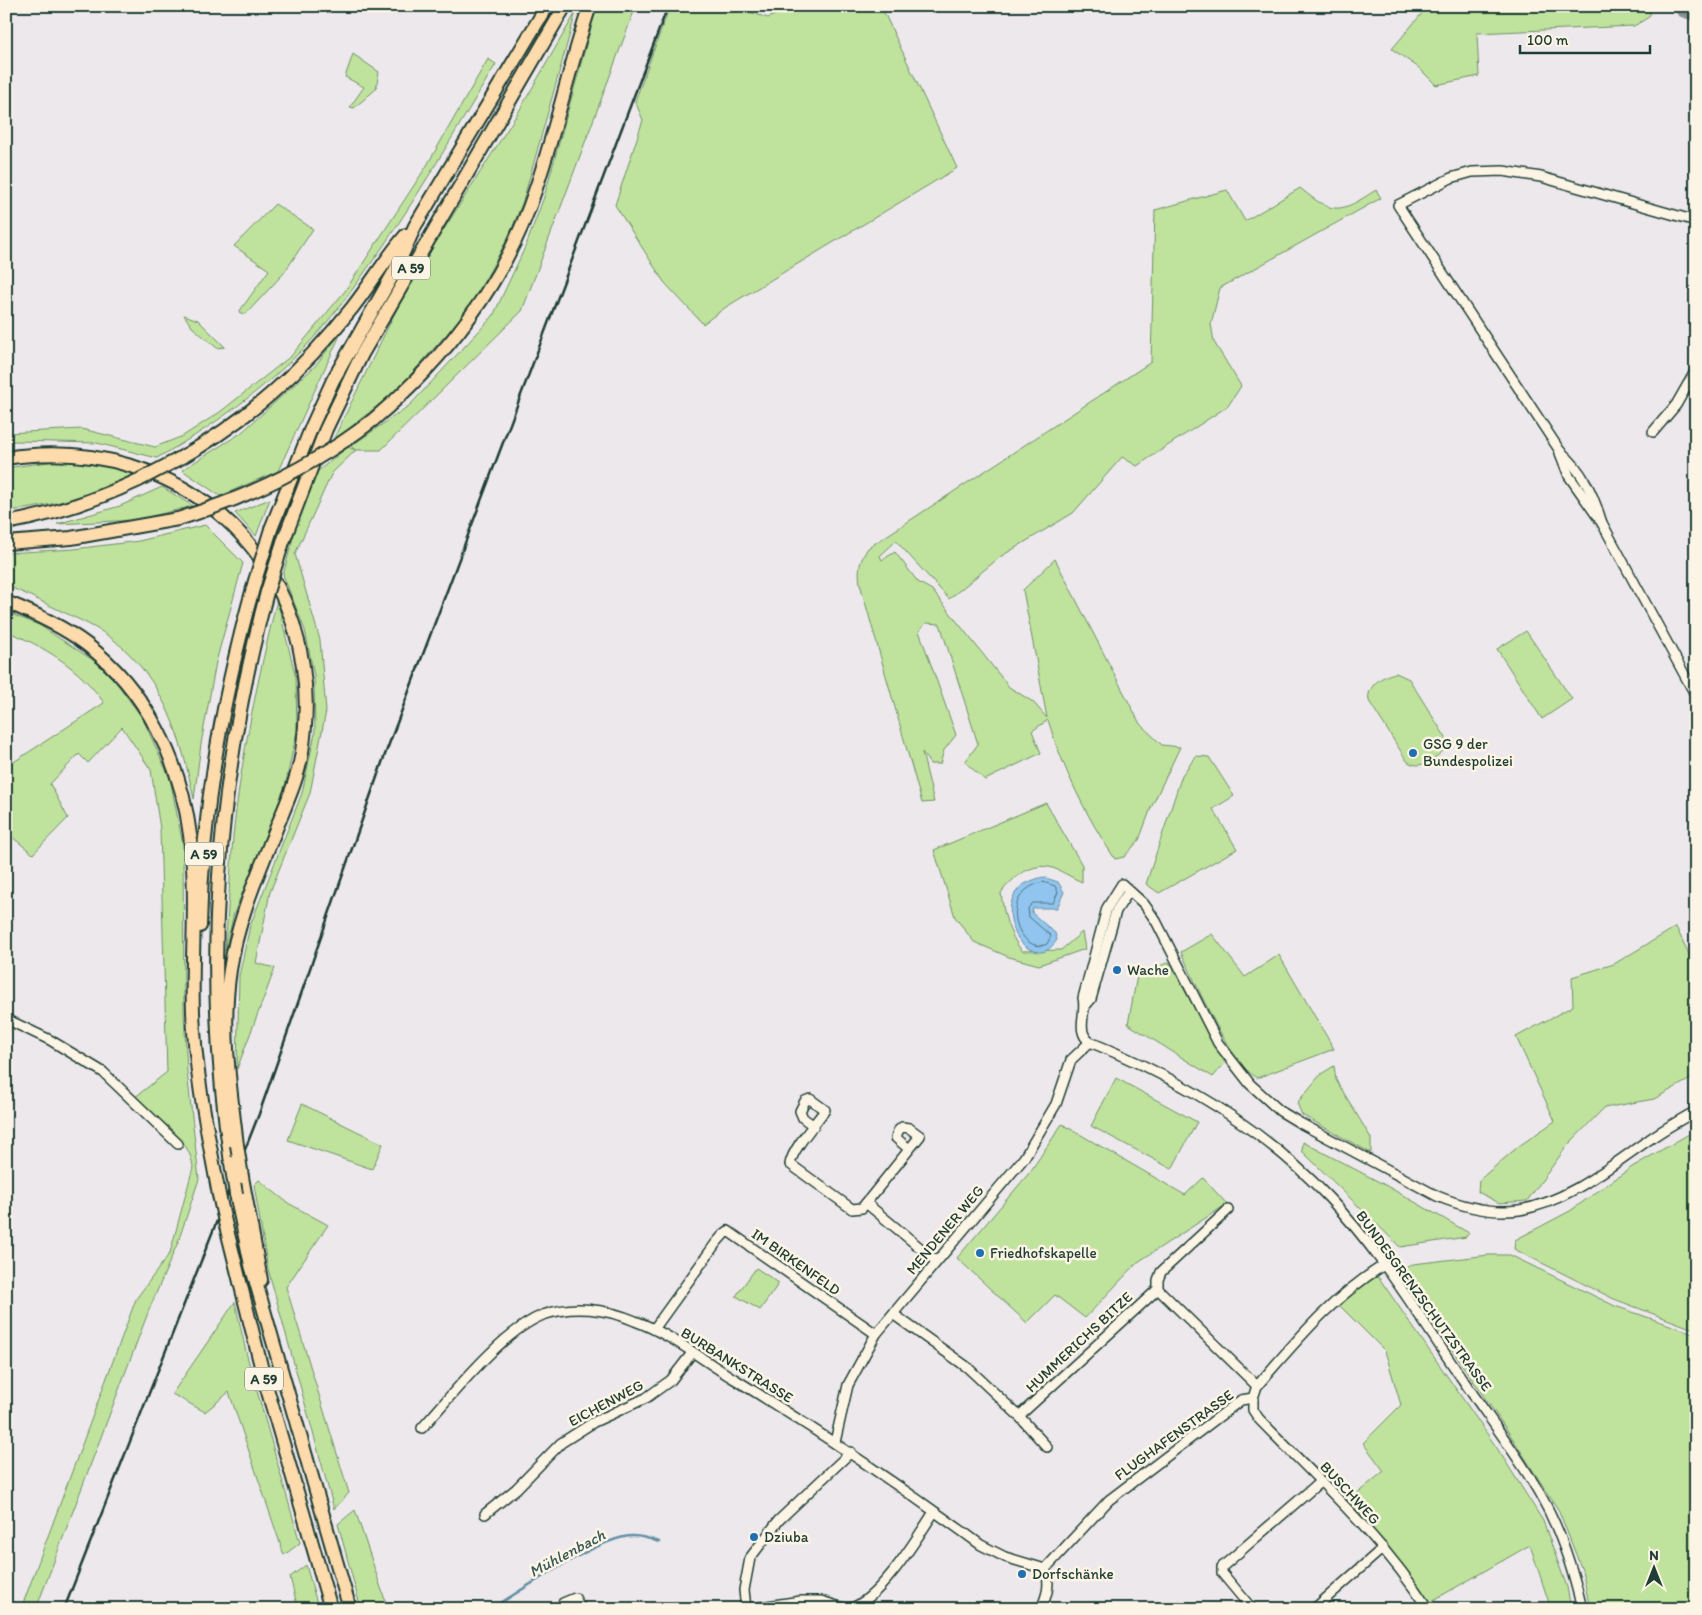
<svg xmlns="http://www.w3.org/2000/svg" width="1702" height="1615" font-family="Itim,sans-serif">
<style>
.green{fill:#bfe29c;stroke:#6f9068}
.water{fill:#91c5ef;stroke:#638fa4}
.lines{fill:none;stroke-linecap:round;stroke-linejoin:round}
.shore{stroke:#4d737f;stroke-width:1}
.stream{stroke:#638fa4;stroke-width:2.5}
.taxiway{stroke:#869290;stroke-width:24}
.minor-casing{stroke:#1f3d34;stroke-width:12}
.highway-casing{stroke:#1f3d34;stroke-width:16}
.minor{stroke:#fcf5e5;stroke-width:9}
.highway{stroke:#fedbac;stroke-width:12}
.rail{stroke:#1f3d34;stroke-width:2.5}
.highway-bridge-casing{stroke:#1f3d34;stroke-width:16;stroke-linecap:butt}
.highway-bridge{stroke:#fedbac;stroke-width:12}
.poi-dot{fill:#1f6fb2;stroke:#fcf5e5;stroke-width:2}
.labels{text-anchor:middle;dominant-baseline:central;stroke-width:5;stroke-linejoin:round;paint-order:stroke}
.shield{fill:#fcf5e5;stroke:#617469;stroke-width:1}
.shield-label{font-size:14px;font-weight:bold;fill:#1f3d34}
.poi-label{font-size:15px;fill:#1f3d34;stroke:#fcf5e5;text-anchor:start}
.street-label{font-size:15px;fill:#1f3d34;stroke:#fcf5e5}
.water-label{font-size:16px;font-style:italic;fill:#365859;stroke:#fcf5e5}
</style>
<rect width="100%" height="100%" fill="#ede8ec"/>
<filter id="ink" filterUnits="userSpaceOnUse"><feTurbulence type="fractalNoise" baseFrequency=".02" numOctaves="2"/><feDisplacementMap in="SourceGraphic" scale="10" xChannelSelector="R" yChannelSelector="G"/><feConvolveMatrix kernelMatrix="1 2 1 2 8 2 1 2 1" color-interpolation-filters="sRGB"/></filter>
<g filter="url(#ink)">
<g class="green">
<path d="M597,6H636L522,311L381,450H356L332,473L295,554L320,640L326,711L310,793L270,892L256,963L275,968L237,1069L239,976L250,926L302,793L315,733L314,676L305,630L283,575L300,512L318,471L348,447L355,450L351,446L410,405L493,316L527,243L544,197Z"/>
<path d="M670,6H730L768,18L794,6H881L957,168L726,307L703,324L664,282L615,205L643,120L635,101Z"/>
<path d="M1428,6H1652L1649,17L1634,26L1477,33L1479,76L1436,85L1419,68L1392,49Z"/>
<path d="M576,12L523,201L509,236L469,309L396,391L332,442L408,286L519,111Z"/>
<path d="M353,54L379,72L376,89L354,108L350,107L364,87L345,77Z"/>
<path d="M488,59L496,64C453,135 412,208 362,276C345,300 326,325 305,347C262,391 211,428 157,458L97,443L15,441L6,443V433L82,429L155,447L183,436L220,412L291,356L345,291L426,167Z"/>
<path d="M1300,188C1334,216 1340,213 1376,190L1381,198L1220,288L1211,324L1214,342L1241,386L1228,406L1137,466L1122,457L1073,513L1000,557L949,599L896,541L880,556L882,560L895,552L918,582L932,590L1009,687L1033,702L1047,718L1023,590L1055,559L1140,724L1162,745L1180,747L1151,808L1139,840L1124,857L1115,859C1086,816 1063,769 1048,720L1032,731L1041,753L985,780L965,762L978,744L940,624L926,623L919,631L956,735L944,750L940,764H930L922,752L934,802L922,803L860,584C858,569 859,562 868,548L1151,362L1155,210L1227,190L1245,221Z"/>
<path d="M275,204L313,229L284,273L245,315L239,312L269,270L234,246Z"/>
<path d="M184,315L198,320L225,347L217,348L192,327Z"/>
<path d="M341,333L278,471L220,496L182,470L241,433L315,366Z"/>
<path d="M69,459L113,467L134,475C94,493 50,508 6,511V468Z"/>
<path d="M162,487L193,506L136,520L57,524L120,506Z"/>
<path d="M270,499L256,536L235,513Z"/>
<path d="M205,525L243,563L216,662L201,744L194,799C181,738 166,683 115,641C99,628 78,619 59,610C42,602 24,592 6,586V553L74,549L139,541Z"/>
<path d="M277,600L296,678L297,731L284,791L234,913L225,951C228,913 230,875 233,837C241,757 258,678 277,600Z"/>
<path d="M6,612L39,625L96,662L116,682L143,719L170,779L183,845L184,1014L187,1071L199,1179L178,1242L149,1310L36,1609H21L136,1299L170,1253L193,1167C190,1137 155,1117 134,1098L167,1072L160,829L151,770L122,727L88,763L79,754L50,784L68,818L33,854L6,832V767L104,703C81,669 44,646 6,631Z"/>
<path d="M1526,631L1572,699L1542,719L1497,649Z"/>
<path d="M1396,673L1409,679L1446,738L1443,751C1433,760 1419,771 1407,761L1369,701C1366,686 1383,675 1396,673Z"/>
<path d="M1196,756L1209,757L1234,796L1213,809L1237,849L1159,893L1146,884L1182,775Z"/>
<path d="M1046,803L1082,865V882C1072,878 1059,869 1049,867C1030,863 1011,879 1001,893C1004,915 1008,933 1022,951L1061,950L1082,932L1085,949L1039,965L1009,957L974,942L955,917L934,850Z"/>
<path d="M1676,927L1696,969V1076L1654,1099L1604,1108L1567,1146L1527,1201L1499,1203L1478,1192L1479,1180L1519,1146L1555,1121L1516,1037L1573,1006L1572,977L1614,964Z"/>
<path d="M1212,934L1245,977L1279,955L1334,1049L1257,1078C1229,1063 1196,983 1181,952Z"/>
<path d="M1169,962L1225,1063L1213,1077L1128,1024L1137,976Z"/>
<path d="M1334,1066L1336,1080L1371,1138V1153L1302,1115L1297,1103L1321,1074Z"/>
<path d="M1116,1078L1197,1122L1172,1169L1091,1126Z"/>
<path d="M302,1104L383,1144L372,1169L288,1140Z"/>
<path d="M1062,1124L1185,1195L1203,1178L1227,1204L1138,1262L1085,1318L1055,1295L1027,1323L957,1258L1030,1172Z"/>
<path d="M1696,1130V1330L1614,1299L1514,1249L1515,1240L1570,1211L1632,1167Z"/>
<path d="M1303,1142L1385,1185L1469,1233L1466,1237L1400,1247L1302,1151Z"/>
<path d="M259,1180L288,1203L328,1225L286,1287L349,1493L334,1509L268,1269L254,1185Z"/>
<path d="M1489,1255H1510L1615,1306L1696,1334V1609H1590L1582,1570L1559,1511L1511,1436L1404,1280L1402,1274L1405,1268L1413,1264Z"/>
<path d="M756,1268L779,1283L760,1310L736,1296Z"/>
<path d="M1372,1276L1379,1278L1497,1448L1543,1521L1567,1587L1571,1609H1551L1530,1545L1425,1605L1343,1505L1384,1471L1363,1443L1401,1405L1385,1351L1339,1305Z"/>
<path d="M235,1302L246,1352L300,1543L284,1555L229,1392L205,1412L172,1394Z"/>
<path d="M355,1510L388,1609H361L338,1524Z"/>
<path d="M306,1565L318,1607L319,1609H298L290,1577Z"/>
</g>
<path class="water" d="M1043,877L1058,882L1064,892L1057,908H1033L1032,913L1055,933L1057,940C1053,945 1049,951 1042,952C1015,953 1002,911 1016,892C1022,883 1033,880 1043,877Z"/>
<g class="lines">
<path class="shore" d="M1043,882L1055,886L1058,892L1053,903H1033L1028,908L1029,917L1051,936L1047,944C1020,957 994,893 1043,882Z"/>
<path class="stream" d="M491,1609C522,1590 600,1536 633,1536C643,1536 651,1539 659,1542"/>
<path class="taxiway" d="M1686,6L1696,9"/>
<g class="minor-casing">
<g id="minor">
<path d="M1653,432L1676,405L1696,370"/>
<path d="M1560,453L1569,476L1602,523L1696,696"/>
<path d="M1602,523C1593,494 1583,471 1560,451L1398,205L1451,178L1472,172L1503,171L1541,177L1696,221"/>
<path d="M1085,1006L1091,999L1116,911L1129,891"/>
<path d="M6,1019L50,1040L103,1072L178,1144"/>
<path d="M814,1126L803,1118L800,1111L805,1101L810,1099L825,1110C815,1124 793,1148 790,1164L852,1209L862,1208L866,1203L936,1261"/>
<path d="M866,1203L920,1136L909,1128L902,1127L898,1131L896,1138L909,1149"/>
<path d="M1158,1289V1280L1161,1272L1228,1210"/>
<path d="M893,1314L967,1367L1019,1416L1158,1289L1257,1386"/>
<path d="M654,1329L716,1243L724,1234L728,1231L876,1334"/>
<path d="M1253,1398V1410L1259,1419C1318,1480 1382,1537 1428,1609"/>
<path d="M1019,1416L1047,1447"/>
<path d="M422,1428C452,1395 502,1331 543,1315C573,1304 607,1309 635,1321C671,1334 704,1361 736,1380C820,1432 901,1486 981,1545L1005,1557L1045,1569"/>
<path d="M835,1442L848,1385L876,1334L1024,1158L1056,1104L1071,1060L1090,1042"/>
<path d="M485,1514L516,1489L561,1443L594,1422L646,1398L671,1380L692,1353"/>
<path d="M1045,1569L1109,1500L1241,1400L1253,1398L1257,1386C1299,1338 1329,1300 1384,1265"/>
<path d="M563,1609V1603L575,1598L581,1609"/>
<path d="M746,1609L744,1590L750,1558L779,1520L851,1452"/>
<path d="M746,1609L801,1601H821L847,1609"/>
<path d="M849,1609C880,1600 917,1538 934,1512"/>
<path d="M1041,1609C1047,1595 1051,1584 1045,1569"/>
<path d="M1252,1609L1222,1573V1567L1321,1481"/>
<path d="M1314,1609L1383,1548"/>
<path d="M1582,1609C1573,1570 1561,1531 1541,1496C1518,1455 1489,1418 1463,1380C1420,1318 1381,1252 1329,1198C1262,1127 1179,1078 1090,1042C1075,1031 1087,1013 1083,998L1107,908L1122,884L1144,904L1156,921L1218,1043L1250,1084L1280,1111L1300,1123L1437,1196C1464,1207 1491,1214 1519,1210C1568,1202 1610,1166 1650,1139C1664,1129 1680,1120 1696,1111"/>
</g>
</g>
<g class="highway-casing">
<g id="highway">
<path d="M373,420C445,359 505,282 535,191C556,130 569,67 590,6"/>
<path d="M6,458C187,430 331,569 302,752C298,779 286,804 276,829C258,874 237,921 230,970C221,1028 230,1087 237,1145"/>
<path d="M177,460C247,421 302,371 352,308C371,284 386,258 406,235"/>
<path d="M6,523C53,515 96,500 139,480"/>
<path d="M271,529L312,426L333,380L395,271L415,226L547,6"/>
<path d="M283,542L326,429L362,354L565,6"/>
<path d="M6,543L71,538L178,519"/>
<path d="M6,602C34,613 62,626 86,644C146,689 181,762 190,835C198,893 191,953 193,1012C195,1073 208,1135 219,1195"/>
<path d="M200,926C202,809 223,693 255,581"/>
<path d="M231,1163C202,969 216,782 267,592"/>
<path d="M242,1177L261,1280"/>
<path d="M236,1194L251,1265L350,1609"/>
<path d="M225,1222L264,1378L331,1609"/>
</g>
</g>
<use href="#minor" class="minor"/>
<use href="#highway" class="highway"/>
<path class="rail" d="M64,1609L259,1114L383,760L668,6"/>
<g class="highway-bridge-casing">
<g id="highway-bridge">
<path d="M139,480L177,460"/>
<path d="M178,519C250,497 314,466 373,420"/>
<path d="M255,581L271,529"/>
<path d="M267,592L283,542"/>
<path d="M237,1145L242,1177"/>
<path d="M231,1163L236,1194"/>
<path d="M219,1195L225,1222"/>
</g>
</g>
<use href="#highway-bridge" class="highway-bridge"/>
</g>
</g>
<g class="poi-dot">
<circle cx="1413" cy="753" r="5"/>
<circle cx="1117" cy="970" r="5"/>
<circle cx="980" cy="1253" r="5"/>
<circle cx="754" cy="1537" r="5"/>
<circle cx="1022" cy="1574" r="5"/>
</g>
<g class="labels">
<g class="shield">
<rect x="392" y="256.5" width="38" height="23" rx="4"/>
<rect x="185" y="842.5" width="38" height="23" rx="4"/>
<rect x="245" y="1367.5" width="38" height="23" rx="4"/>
</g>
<g class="shield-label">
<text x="411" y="268">A 59</text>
<text x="204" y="854">A 59</text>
<text x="264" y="1379">A 59</text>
</g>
<g class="poi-label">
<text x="1423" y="744">GSG 9 der<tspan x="1423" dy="17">Bundespolizei</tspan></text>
<text x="1127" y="970">Wache</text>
<text x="990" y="1253">Friedhofskapelle</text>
<text x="764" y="1537">Dziuba</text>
<text x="1032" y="1574">Dorfschänke</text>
</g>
<g class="street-label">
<text transform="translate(945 1230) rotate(-50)">MENDENER WEG</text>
<text transform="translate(796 1262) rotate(35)">IM BIRKENFELD</text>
<text transform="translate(1424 1301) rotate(54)">BUNDESGRENZSCHUTZSTRASSE</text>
<text transform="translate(1079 1342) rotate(-43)">HUMMERICHS BITZE</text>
<text transform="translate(737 1365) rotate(32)">BURBANKSTRASSE</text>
<text transform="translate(606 1403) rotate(-28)">EICHENWEG</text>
<text transform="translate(1174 1435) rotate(-36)">FLUGHAFENSTRASSE</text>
<text transform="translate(1350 1493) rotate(47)">BUSCHWEG</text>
</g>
<g class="water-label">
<text transform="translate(567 1553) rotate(-28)">Mühlenbach</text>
</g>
</g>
<rect width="1702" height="1615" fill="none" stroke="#fcf5e5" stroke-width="25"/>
<rect x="12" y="12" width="1677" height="1590" fill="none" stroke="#1f3d34" stroke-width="2" filter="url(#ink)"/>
<g transform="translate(1654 1568)" stroke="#fcf5e5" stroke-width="4" paint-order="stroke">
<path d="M0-4L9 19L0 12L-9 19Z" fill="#1f3d34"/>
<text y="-8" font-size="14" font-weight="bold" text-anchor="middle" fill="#1f3d34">N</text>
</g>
<path d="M1520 45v8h130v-8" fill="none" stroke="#1f3d34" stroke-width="2.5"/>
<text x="1527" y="45" font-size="15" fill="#1f3d34" stroke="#fcf5e5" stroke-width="4" paint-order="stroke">100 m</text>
</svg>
